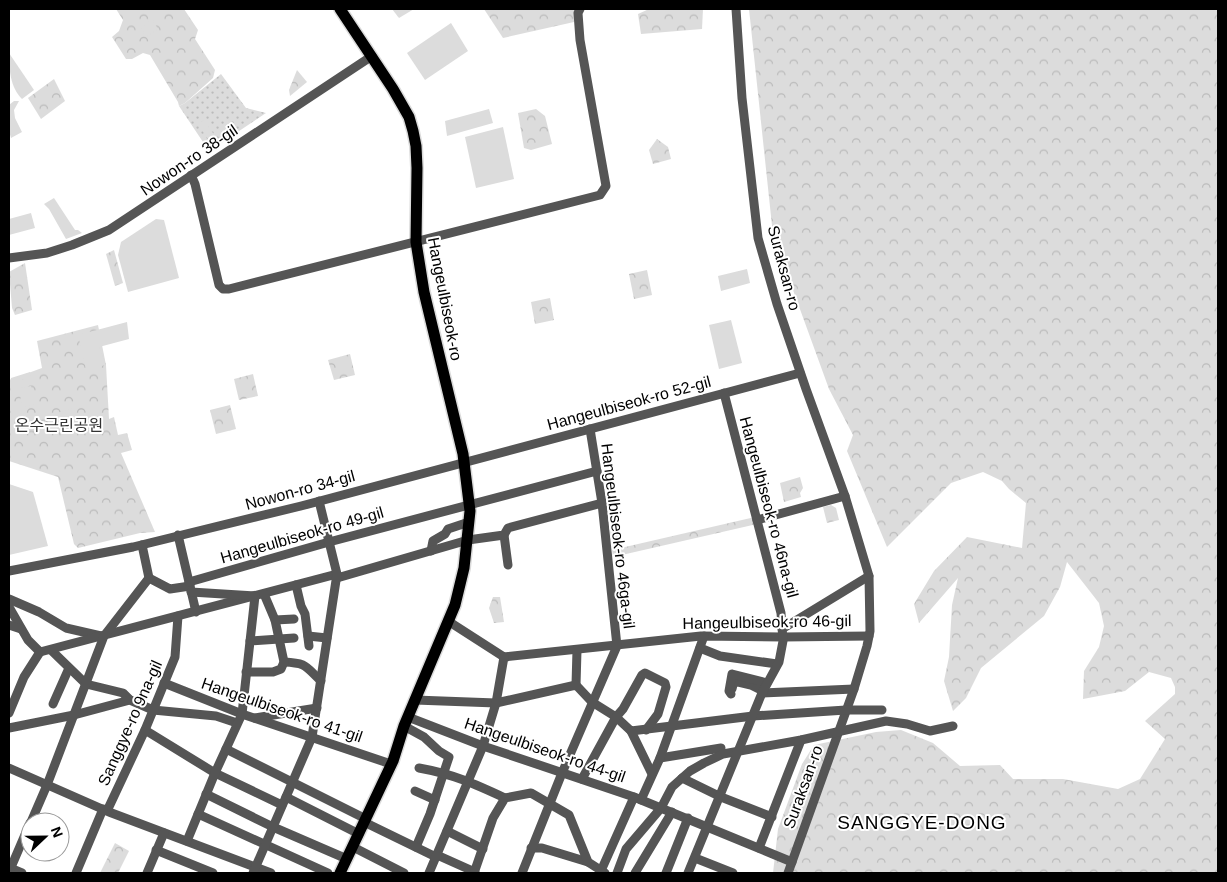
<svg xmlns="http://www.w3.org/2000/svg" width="1227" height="882" font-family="Arial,'Noto Sans KR',sans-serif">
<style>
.grass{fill:url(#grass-dots)}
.forest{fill:url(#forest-crowns)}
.garden{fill:#dcdcdc}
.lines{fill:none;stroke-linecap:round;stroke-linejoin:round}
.major-casing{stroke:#dbdbdb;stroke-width:14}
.minor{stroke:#555;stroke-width:9}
.major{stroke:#000;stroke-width:11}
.labels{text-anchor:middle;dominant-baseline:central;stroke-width:4;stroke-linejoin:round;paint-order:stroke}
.street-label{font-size:16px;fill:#000;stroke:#fff}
.park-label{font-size:16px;fill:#333;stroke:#fff}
.quarter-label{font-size:19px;letter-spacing:1px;fill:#000;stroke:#fff}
</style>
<defs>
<pattern id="grass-dots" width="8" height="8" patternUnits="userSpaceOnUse" patternTransform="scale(1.25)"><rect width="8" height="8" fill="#dcdcdc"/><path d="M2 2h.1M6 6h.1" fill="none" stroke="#bbb" stroke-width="1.8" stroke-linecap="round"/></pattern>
<pattern id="forest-crowns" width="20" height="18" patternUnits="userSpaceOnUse" patternTransform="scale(1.25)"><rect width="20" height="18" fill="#dcdcdc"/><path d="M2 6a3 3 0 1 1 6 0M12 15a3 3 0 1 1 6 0" fill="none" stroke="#bbb"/></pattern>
</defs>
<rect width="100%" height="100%" fill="#fff"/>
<path class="grass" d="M221,74L246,108L266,113L209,151L179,106L185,103Z"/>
<g class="forest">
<path d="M116,9H184L198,30L195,39L215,70L213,78L185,103L179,106L178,102L150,55L143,53L132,59H126L112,37L119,31L123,20Z"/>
<path d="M392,9H414L399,18Z"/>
<path d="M484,9H577L574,22L503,38Z"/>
<path d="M649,9H703L702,29L641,34L638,14Z"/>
<path d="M749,9H1218V873H773L778,829L802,764L814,745L876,732L901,730L933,743L960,766L1000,765L1013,779H1063L1118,789L1140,779L1165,739L1145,721L1175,694V687L1171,678L1149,672L1125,691L1083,699L1084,671L1099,647L1104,626L1099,603L1067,562L1060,587L1044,616L981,668L966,698L953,711L944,681L949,657L952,605L958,578L919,623L914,604L934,571L967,537L1022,548L1026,503L1009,489L1002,481L983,472L951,483L887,547L847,451L853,435L829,389L773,235Z"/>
<path d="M297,70L307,82L290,96L289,90Z"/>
<path d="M54,79L65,101L41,119L28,98Z"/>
<path d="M536,109L545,116L552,144L531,150L524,148L518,113Z"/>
<path d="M204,120L217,139L211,144L198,124Z"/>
<path d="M657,139L668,147L671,159L653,164L649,150Z"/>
<path d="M114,250L123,283L115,286L106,254Z"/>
<path d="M25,263L32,310L15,315L12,308L9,272Z"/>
<path d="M647,270L652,295L634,299L629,274Z"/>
<path d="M550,298L554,320L535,324L531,302Z"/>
<path d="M98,325L106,365L109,419L114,417L118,435L127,433L132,450L121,453L155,532L140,533L78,548L74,544L58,477L9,461V380L42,368L37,341Z"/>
<path d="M350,354L355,375L334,380L328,360Z"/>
<path d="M253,374L258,396L239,400L234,379Z"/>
<path d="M230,405L236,429L216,434L210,410Z"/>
<path d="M800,477L803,488L800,493L801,497L784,502L780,483Z"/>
<path d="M831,505L836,508L839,520L827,523L823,507Z"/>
<path d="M755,517L757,524L613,557L612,550Z"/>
<path d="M618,526L620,535L616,540L611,539L610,528Z"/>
<path d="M493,597H500L504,622L494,623L489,608Z"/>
<path d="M115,843L129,851L118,873H100Z"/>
</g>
<g class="garden">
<path d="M152,19L158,29L146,37L141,28Z"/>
<path d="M451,23L468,51L425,80L407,53Z"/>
<path d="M9,53L34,90L22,99C10,87 9,69 9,53Z"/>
<path d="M14,101H19L14,110L15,118L22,132L11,138L9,131V105Z"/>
<path d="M489,109L493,123L447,136L445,121Z"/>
<path d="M503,127L514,179L476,188L465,137Z"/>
<path d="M54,198L75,230H78L82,233L66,239L49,209L44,204Z"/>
<path d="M31,213L35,228L9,235V219Z"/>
<path d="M156,219L164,220L179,278L128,292L118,255L121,242Z"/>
<path d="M747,269L750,283L721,291L718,276Z"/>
<path d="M731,320L742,363L719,369L709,325Z"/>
<path d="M127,322L129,339L99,347L106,365L86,369L78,335Z"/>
<path d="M30,372L31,377L10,383L11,378Z"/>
<path d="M31,386L34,404L22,407L19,388Z"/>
<path d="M72,408L76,419L61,425L57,413Z"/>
<path d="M9,484L33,492L48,546L9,555Z"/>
</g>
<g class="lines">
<g class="major-casing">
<path id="major" d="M340,9L393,89L409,117L413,131L416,146L417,168L416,242L424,292L463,454L470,511L464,568L455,605L404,726L393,761L340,873"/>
</g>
<g class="minor">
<path d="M736,9L742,98L758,238L777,304L806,389L845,496L869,576L870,631L867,646L854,689L788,873"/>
<path d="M191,175L195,184L219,285L223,289H229L600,195L606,186L580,40L578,13L580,9"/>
<path d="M9,258L47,253L72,245L109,230L372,56"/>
<path d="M757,520L845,496"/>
<path d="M178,535L196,612"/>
<path d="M504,535L508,565"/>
<path d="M142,545L149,578"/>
<path d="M431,551L433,541L445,534L448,529L469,522"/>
<path d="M9,571L133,547L301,506L800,373"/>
<path d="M149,578L170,589L190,586"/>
<path d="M337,578L468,540L504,535L508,528L602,503"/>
<path d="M189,582L329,542L597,471"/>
<path d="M296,585L301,606L305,614L309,646"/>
<path d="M9,599L39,612L66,628L101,636"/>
<path d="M9,607L28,640L40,652"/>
<path d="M275,620L294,619"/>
<path d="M448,621L504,657L701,636L783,637L869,636"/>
<path d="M9,625L21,629"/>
<path d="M782,629L869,576"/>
<path d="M308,636L327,638"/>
<path d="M250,641L294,638"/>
<path d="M700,648L720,656L777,664"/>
<path d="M51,650L86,684L123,693L130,700"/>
<path d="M40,652L337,574"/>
<path d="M284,662C307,663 305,666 321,681"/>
<path d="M246,672H273L281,669L284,662L275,620L264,594"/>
<path d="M164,683L242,714L391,764"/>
<path d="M576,685L577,650"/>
<path d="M732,689L734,681L751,685L763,691"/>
<path d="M762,693L854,689"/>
<path d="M731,694L729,691L732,674L767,683"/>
<path d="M415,700L496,703L576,685L592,702L616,717L631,731L753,716L846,710H882"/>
<path d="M53,704L69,668"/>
<path d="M9,713L24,677L40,652"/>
<path d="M408,717L483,746L634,797L792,862"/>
<path d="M255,718L317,708"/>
<path d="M404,726L424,737L439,751L449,757L430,814L416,847"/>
<path d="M9,728L74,715L130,700L153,710L216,716L237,723"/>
<path d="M145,730L215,773L282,805"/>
<path d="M631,731L652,774"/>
<path d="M226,749L366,819"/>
<path d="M660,758L721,748"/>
<path d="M9,768L109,812L271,873"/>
<path d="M419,768C453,774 475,784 505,798"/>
<path d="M682,778L721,797L772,817"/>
<path d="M582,779L616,717L623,709L642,675L645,673L665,683L666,687L658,714L646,730"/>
<path d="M415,791L435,800"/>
<path d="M206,794L273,827L347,859"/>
<path d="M286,797L359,834"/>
<path d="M641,800L660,758L704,636"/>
<path d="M107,811L145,730L175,657L178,616"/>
<path d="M198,814L328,873"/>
<path d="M31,822L47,785L104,636L149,578"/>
<path d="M364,822L436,857"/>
<path d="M447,831L483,849"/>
<path d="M187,841L215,773L242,714L255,596L191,592"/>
<path d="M353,847L404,873"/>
<path d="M531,848H542L588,862"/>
<path d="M759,848L801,740"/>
<path d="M156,850L213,873"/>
<path d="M437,855L475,872"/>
<path d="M695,858L733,873"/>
<path d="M10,868L22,873"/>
<path d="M9,872L30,823"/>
<path d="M76,873L103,809"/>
<path d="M147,873L164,833"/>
<path d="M253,873L312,737L337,574L319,501"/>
<path d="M429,873L483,746L496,703L504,657"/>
<path d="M474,873L493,818L505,798L531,793L569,815L588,862L605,873"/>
<path d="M522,873L562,773L617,646L602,503L590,429"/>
<path d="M600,873L634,797"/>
<path d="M617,873L626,849L661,808L672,787L690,771L704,763L723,754L801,740L886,721L907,724L930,731L953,726"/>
<path d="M635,873L672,812"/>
<path d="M666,873L688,818"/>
<path d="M688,873L762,693L779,662L783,641L781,613L724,393"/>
</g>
<use href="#major" class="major"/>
</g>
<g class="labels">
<g class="street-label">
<text transform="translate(189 160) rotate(-34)">Nowon-ro 38-gil</text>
<text transform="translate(784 268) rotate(75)">Suraksan-ro</text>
<text transform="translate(445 299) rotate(79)">Hangeulbiseok-ro</text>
<text transform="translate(629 403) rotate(-15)">Hangeulbiseok-ro 52-gil</text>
<text transform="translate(300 490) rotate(-15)">Nowon-ro 34-gil</text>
<text transform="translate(769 507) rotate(75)">Hangeulbiseok-ro 46na-gil</text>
<text transform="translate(302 535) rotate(-16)">Hangeulbiseok-ro 49-gil</text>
<text transform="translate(618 536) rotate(83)">Hangeulbiseok-ro 46ga-gil</text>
<text transform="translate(767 622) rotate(-1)">Hangeulbiseok-ro 46-gil</text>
<text transform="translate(282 710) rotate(19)">Hangeulbiseok-ro 41-gil</text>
<text transform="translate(130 723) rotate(-66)">Sanggye-ro 9na-gil</text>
<text transform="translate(545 750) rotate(19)">Hangeulbiseok-ro 44-gil</text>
<text transform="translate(803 787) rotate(-70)">Suraksan-ro</text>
</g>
<g class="park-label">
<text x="59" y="425">온수근린공원</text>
</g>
<g class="quarter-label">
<text x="922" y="822">SANGGYE-DONG</text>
</g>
</g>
<rect width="1227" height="882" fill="none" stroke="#000000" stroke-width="20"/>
<g transform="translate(45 837) rotate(68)"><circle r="24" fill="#ffffff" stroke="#999999"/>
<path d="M0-4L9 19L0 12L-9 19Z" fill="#000000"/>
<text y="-8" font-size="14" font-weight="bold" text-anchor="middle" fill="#000000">N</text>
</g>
</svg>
